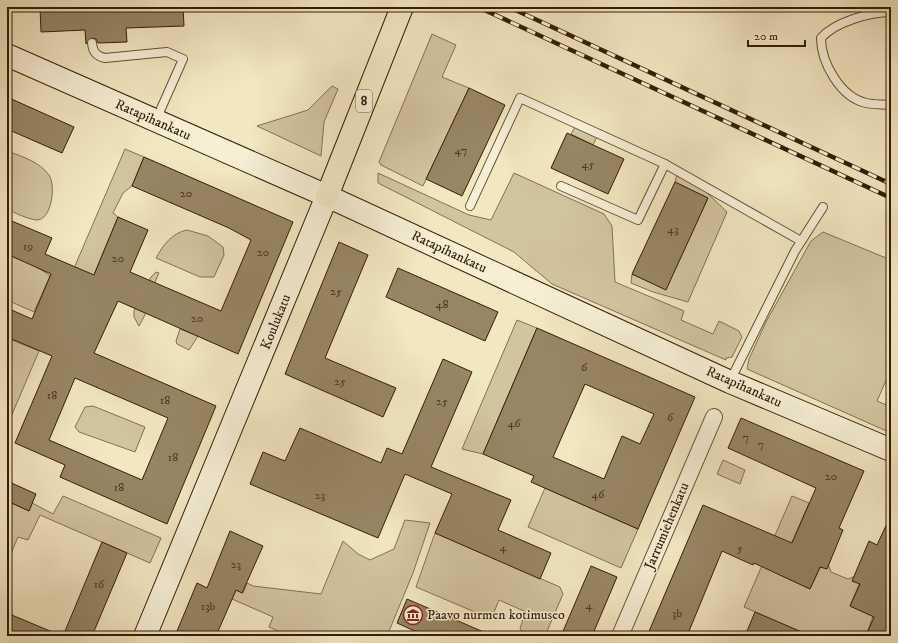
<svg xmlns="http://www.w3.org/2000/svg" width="898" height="643" font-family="'IM FELL DW Pica',serif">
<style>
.green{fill:#d1c5a0;stroke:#827151}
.building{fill:#968665;stroke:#341d02;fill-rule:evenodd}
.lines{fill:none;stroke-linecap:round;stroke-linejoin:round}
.service-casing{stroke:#635032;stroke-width:10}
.minor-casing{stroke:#635032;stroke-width:18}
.secondary-casing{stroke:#341d02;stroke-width:24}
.trunk-casing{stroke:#341d02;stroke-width:24}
.service{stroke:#f6efd6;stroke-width:8}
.minor{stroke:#f6efd6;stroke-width:16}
.secondary{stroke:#f6efd6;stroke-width:22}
.trunk{stroke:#f1e7c0;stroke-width:22}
.rail-casing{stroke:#341d02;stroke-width:4.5}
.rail{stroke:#f6efd6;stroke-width:3;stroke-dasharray:9;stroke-linecap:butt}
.labels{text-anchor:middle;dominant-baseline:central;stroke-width:3;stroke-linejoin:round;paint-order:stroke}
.number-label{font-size:12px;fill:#4c371b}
.shield{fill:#f6efd6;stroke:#6e5c42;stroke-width:1}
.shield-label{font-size:13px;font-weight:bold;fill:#341d02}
.street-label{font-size:14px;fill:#341d02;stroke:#f6efd6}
.poi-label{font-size:14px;fill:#341d02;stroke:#f6efd6;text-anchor:start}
</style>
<rect width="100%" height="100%" fill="#f1e7c0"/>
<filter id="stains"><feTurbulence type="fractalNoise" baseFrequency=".005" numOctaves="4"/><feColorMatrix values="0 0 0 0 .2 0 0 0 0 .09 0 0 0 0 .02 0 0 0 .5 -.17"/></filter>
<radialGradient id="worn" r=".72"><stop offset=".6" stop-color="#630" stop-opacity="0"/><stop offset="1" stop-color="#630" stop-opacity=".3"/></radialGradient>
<g class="green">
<path d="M432,34L456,45L442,77L469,88L423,186L381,165L379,162Z"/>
<path d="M332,86L338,89L324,122L321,156L257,126L308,110Z"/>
<path d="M575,127L597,137L593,145L571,134Z"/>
<path d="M125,149L144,157L132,186L123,193L113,213L118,217L88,289L69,280Z"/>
<path d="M7,151C21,156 40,162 49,175C56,185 52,221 36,220C28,219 15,213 7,209Z"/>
<path d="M378,173L469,215L491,220L514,173L604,214L612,226L615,282L684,311L681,320L713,334L719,321L739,331L742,337L732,357L726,358V360L552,284L514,252L378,183Z"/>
<path d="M677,174L701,187L727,212L688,302L653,292L631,283L632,274L666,289L708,198L675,182Z"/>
<path d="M187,230L208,236L223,247L224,255L214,277H200L156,258C163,245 172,233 187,230Z"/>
<path d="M823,232L891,260V369L877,401L891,407V433L747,369L749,359L766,322L811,241Z"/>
<path d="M7,254L39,268L50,276L34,312L7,300Z"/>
<path d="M156,272L159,273L142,311L146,313L139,326L134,317V311L151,277Z"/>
<path d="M517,320L537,328L483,454L462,449Z"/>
<path d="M180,329L198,336L189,350L177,344L176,341Z"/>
<path d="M7,338L39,351L7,426Z"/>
<path d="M93,406L145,427L135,452L79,432L75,427L85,407Z"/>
<path d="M723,460L745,470L740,484L717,474Z"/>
<path d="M545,488L638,529L621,568L528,527Z"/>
<path d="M63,496L161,538L150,563L40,515L28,540L18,537L7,563V501L29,511L32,503L53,514Z"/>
<path d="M792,496L809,503L778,574L810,589L821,566L828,564L831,572L848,579L856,576L860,582L850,606L873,616L866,636H810L744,607Z"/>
<path d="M405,520L430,523L413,573L387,636H290L269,627L273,617L232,599L236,590L243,593L247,583L253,586L321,594L343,541L358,554L370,560L394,549Z"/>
<path d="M435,533L560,587L563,594L545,636H524L520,628L526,612L499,600L492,617L489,618L416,587Z"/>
</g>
<g class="building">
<path d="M40,7H183L184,26L126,28L127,42L98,43L96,39L92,38L86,44L85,30L41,32Z"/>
<path d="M469,88L505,105L462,196L426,179Z"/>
<path d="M7,97L74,127L62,153L7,129Z"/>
<path d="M567,133L624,159L608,194L551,168Z"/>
<path d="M144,157L293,222L238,354L118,301L94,353L216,406L167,524L60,477L65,465L15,443L52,356L7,337V308L32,319L51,274L7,254V219L52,238L45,254L94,275L118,217L148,230L130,272L221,311L251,240L229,228L132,186ZM75,378L168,418L142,480L49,440Z"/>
<path d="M675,182L708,198L666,290L632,274Z"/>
<path d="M339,242L368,255L325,358L396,388L383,417L285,374Z"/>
<path d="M398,268L498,312L485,341L386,297Z"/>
<path d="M537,328L695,397L638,529L531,482L534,476L483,454ZM585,384L654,414L640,444L622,436L604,479L553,457Z"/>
<path d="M443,359L472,372L431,467L511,500L498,530L551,553L540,579L435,533L452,494L405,474L378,538L250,484L263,452L285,461L300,428L381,463L387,448L402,454Z"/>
<path d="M741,418L864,471L839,528L843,530L827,569L820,567L810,589L754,563L753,565L722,551L687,636H647L703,505L792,543L816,488L728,448Z"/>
<path d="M7,481L36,494L29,511L7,501Z"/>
<path d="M891,515V636H866L874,617L850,606L860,584L852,581L869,541L877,545Z"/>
<path d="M230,531L263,546L242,593L236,590L216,636H175L197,583L207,588Z"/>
<path d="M102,542L127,553L92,636H63Z"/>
<path d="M591,566L617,577L592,636H561Z"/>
<path d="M407,599L493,636H426L397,623Z"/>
<path d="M755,612L811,636H745Z"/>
<path d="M7,613L62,636H7Z"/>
</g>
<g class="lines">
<g class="service-casing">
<g id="service">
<path d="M891,12C870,12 835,22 821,38C821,62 840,97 866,103C874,105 883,104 891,105"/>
<path d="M92,43C93,52 96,56 105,58L167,52L183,59L156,120"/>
<path d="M561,186L638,220L665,164"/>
<path d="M470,206L520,98L665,164L801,241"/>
<path d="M730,381L795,251L823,207"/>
</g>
</g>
<g class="minor-casing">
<path id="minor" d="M620,636L714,417"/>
</g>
<g class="secondary-casing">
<g id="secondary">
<path d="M7,55L327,196L730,382L891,450"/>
<path d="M145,636L327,196"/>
</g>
</g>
<g class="trunk-casing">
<path id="trunk" d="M327,196L402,7"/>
</g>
<use href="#service" class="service"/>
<use href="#minor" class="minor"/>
<use href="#secondary" class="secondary"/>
<use href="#trunk" class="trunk"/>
<g class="rail-casing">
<g id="rail">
<path d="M478,7L891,198"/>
<path d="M509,7L891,184"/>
</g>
</g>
<use href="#rail" class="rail"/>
</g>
<defs>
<g id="museum-ring" transform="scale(1)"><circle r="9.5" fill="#f6efd6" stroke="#8f2418" stroke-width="1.5"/><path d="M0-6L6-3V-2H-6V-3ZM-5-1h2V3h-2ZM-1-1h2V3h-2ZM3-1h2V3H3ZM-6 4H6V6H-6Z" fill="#8f2418"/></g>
</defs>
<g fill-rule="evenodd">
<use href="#museum-ring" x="413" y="615"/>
</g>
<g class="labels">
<g class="number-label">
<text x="461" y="150">47</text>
<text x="588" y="164">45</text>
<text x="186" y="193">20</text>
<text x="673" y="229">43</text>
<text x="28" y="246">19</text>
<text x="263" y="252">20</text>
<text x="118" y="258">20</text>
<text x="336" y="291">25</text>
<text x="442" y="304">48</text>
<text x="197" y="318">20</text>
<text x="584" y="367">6</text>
<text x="340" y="381">25</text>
<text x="52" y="395">18</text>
<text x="165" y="400">18</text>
<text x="442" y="401">25</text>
<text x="670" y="417">6</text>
<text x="514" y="423">46</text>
<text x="746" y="437">7</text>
<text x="761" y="444">7</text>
<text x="173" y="457">18</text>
<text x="831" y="476">20</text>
<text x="119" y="487">18</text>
<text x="598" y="494">46</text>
<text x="320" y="495">23</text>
<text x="503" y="547">4</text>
<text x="740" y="548">5</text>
<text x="236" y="564">23</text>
<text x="99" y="584">16</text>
<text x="589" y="605">4</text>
<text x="208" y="606">13b</text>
<text x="677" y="613">3b</text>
</g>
<rect class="shield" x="356" y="90" width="16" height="22" rx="3"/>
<g class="shield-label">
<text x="364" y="101">8</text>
</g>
<g class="street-label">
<text transform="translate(153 120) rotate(24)">Ratapihankatu</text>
<text transform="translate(449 252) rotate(25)">Ratapihankatu</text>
<text transform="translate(276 322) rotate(-68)">Koulukatu</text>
<text transform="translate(744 387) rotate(24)">Ratapihankatu</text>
<text transform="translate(667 526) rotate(-67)">Jarrumiehenkatu</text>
</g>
<g class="poi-label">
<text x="427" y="615">Paavo nurmen kotimuseo</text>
</g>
</g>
<rect width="898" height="643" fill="none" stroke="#f1e7c0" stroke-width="24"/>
<rect x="8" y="8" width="882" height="627" fill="none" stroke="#341d02" stroke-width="2"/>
<rect x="12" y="12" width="874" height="619" fill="none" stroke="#341d02"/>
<path d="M748 40v6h57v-6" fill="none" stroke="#341d02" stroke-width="2"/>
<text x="754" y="40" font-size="12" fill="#341d02" stroke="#f6efd6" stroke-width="3" paint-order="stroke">20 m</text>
<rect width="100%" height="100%" filter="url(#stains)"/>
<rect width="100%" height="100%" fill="url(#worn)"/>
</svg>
